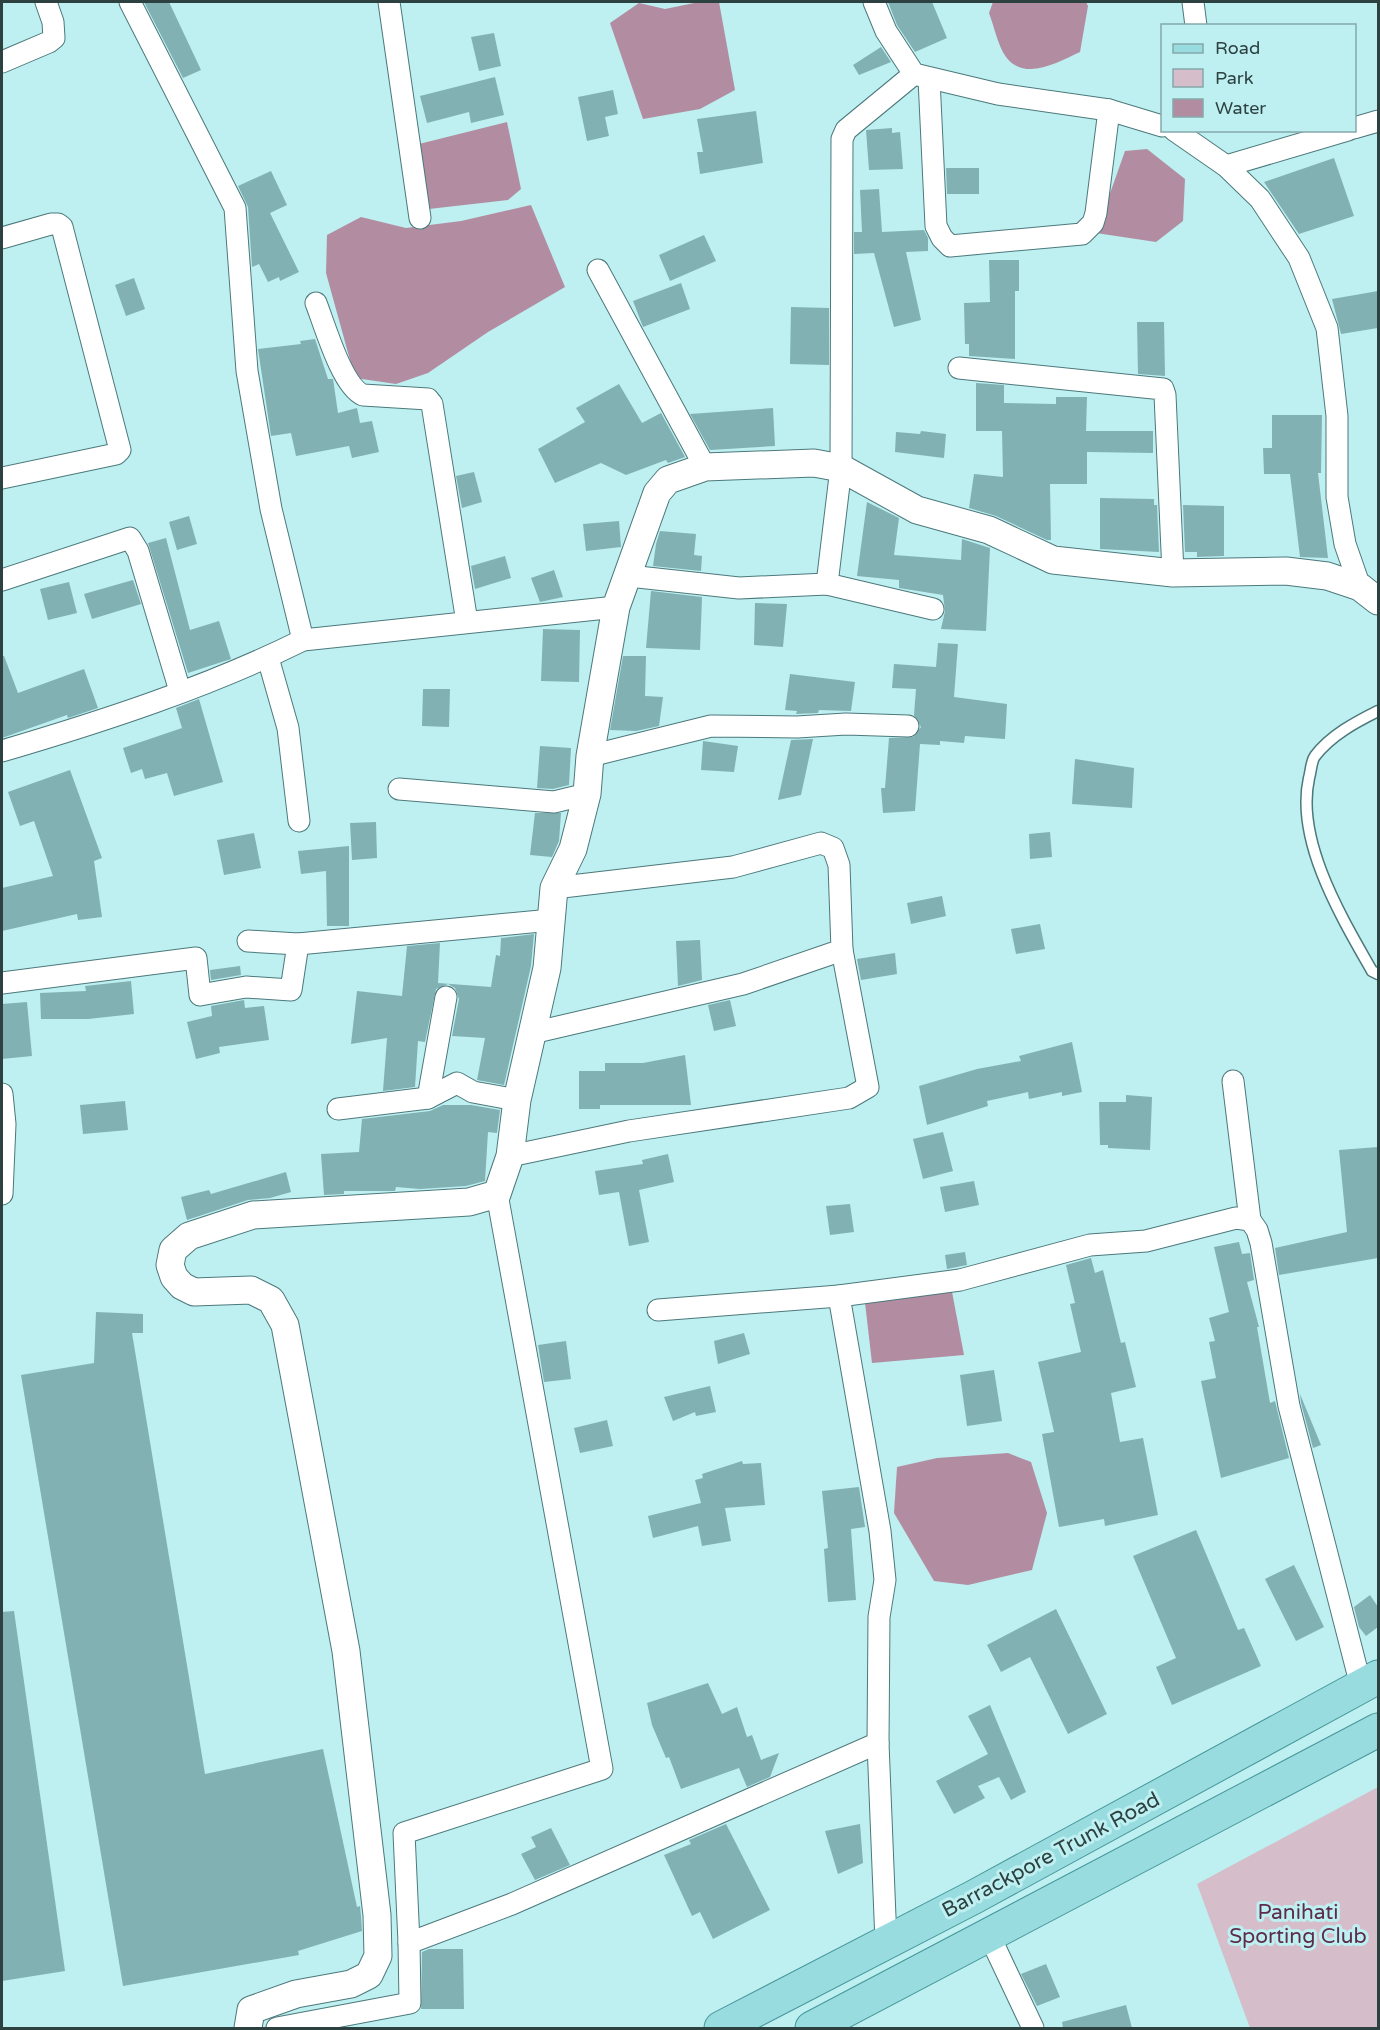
<svg xmlns="http://www.w3.org/2000/svg" width="1380" height="2030" font-family="'Varela Round',sans-serif">
<style>
.green{fill:#d5bdca}
.water{fill:#b28da2}
.building{fill:#82b1b3}
.lines{fill:none;stroke-linecap:round;stroke-linejoin:round}
.service-casing{stroke:#4c797b;stroke-width:13}
.minor-casing{stroke:#4c797b;stroke-width:23}
.tertiary-casing{stroke:#4c797b;stroke-width:29}
.primary-casing{stroke:#469699;stroke-width:35}
.service{stroke:#fff;stroke-width:10}
.minor{stroke:#fff;stroke-width:21}
.tertiary{stroke:#fff;stroke-width:27}
.primary{stroke:#98dcdf;stroke-width:33}
.labels{text-anchor:middle;dominant-baseline:central;stroke-width:6;stroke-linejoin:round;paint-order:stroke}
.street-label{font-size:21px;fill:#2d4141;stroke:#beeff1}
.park-label{font-size:21px;fill:#5e2c4b;stroke:#beeff1}
</style>
<rect width="100%" height="100%" fill="#beeff1"/>
<path class="green" d="M1378,1787V2028H1250L1197,1884Z"/>
<g class="water">
<path d="M699,2H719L735,90L700,109L643,119L610,23L639,3L665,9Z"/>
<path d="M993,2H1086L1088,6L1080,52C1058,62 1025,82 1006,57C998,46 994,26 989,13Z"/>
<path d="M507,122L521,189L508,200L429,209L419,144Z"/>
<path d="M1147,149L1185,179L1183,221L1156,242L1096,233L1125,151Z"/>
<path d="M531,205L565,287L488,332L428,373L396,384L355,378L326,273L327,235L361,217L406,228L461,221Z"/>
<path d="M949,1276L964,1355L872,1363L864,1294Z"/>
<path d="M1008,1453L1031,1462L1047,1513L1032,1570L968,1585L934,1581L894,1513L897,1467L937,1458Z"/>
</g>
<g class="building">
<path d="M144,2H169L201,70L183,78Z"/>
<path d="M888,2H932L947,38L915,52L897,25Z"/>
<path d="M494,33L501,66L479,71L471,37Z"/>
<path d="M881,47L891,62L859,75L853,65Z"/>
<path d="M495,77L504,115L471,123L469,112L427,123L420,96Z"/>
<path d="M613,90L618,114L605,117L609,136L587,141L578,97Z"/>
<path d="M756,111L763,163L700,174L697,152H703L697,119Z"/>
<path d="M892,128V133L900,132L903,169L869,170L866,130Z"/>
<path d="M1334,158L1354,216L1299,234L1264,182Z"/>
<path d="M946,168H979V194H947Z"/>
<path d="M271,171L287,205L270,213L299,272L280,281L279,277L268,282L259,264L252,267L248,207L238,186Z"/>
<path d="M879,189L882,232L924,230L928,238V251L906,252L921,320L894,327L874,253L854,254V232H862L860,190Z"/>
<path d="M704,235L716,261L670,281L659,255Z"/>
<path d="M989,260H1019V291H1015V359L969,356V344H965L964,303L990,302Z"/>
<path d="M134,278L145,309L126,316L115,285Z"/>
<path d="M681,283L690,309L643,327L633,301Z"/>
<path d="M1378,291V328L1341,334L1332,299Z"/>
<path d="M791,307L829,308V365L790,364Z"/>
<path d="M1137,322H1164L1165,376L1138,374Z"/>
<path d="M315,339L328,379H333L338,413L357,408L360,423L372,421L379,452L352,458L349,446L296,456L291,433L271,436L258,349L301,344L300,341Z"/>
<path d="M976,383L1004,385V403L1056,404V397H1087L1086,431H1153V453L1087,452V484H1050L1051,540H1047L996,516L969,508L974,474L1003,477L1002,431H976Z"/>
<path d="M619,384L642,423L661,413L685,457L668,463L666,460L626,475L601,463L555,483L538,449L585,422L576,408Z"/>
<path d="M773,408L775,446L710,450L690,414Z"/>
<path d="M1272,415H1322L1321,473H1318L1328,558L1300,557L1290,474H1264L1263,448H1272Z"/>
<path d="M921,431L946,434L944,458L895,452L896,432L920,434Z"/>
<path d="M474,472L482,502L462,508L456,476Z"/>
<path d="M1100,498L1154,499V505H1157L1159,552L1100,549Z"/>
<path d="M867,502L899,518L894,555L961,560L962,539L990,548L986,631L941,629L945,611L943,595L899,588V580L857,576Z"/>
<path d="M1183,505L1224,506V556L1197,557V552H1185Z"/>
<path d="M189,516L197,544L177,550L169,522Z"/>
<path d="M619,521L621,547L586,551L583,524Z"/>
<path d="M660,531L696,534L694,555L702,556L701,571L653,566L656,544Z"/>
<path d="M166,538L190,630L219,621L231,659L188,673L148,543Z"/>
<path d="M505,556L511,578L475,589L471,566Z"/>
<path d="M554,570L563,597L540,602L531,578Z"/>
<path d="M133,580L141,604L92,619L84,594Z"/>
<path d="M69,582L77,613L48,620L40,589Z"/>
<path d="M651,591L702,597L700,650L646,648Z"/>
<path d="M755,603L787,604L783,647L754,645Z"/>
<path d="M543,629L580,630L579,682L541,681Z"/>
<path d="M938,643L958,644L954,697L1007,704L1005,739L965,736L964,743L940,741V745L920,744L915,811L883,813L881,788H885L889,738L913,737L921,727L914,715L916,689L892,688L894,664L936,667Z"/>
<path d="M2,656H4L18,693L84,669L98,708L68,718L67,715L2,738Z"/>
<path d="M623,656H646L645,696L663,697L659,726L636,731L610,730Z"/>
<path d="M790,674L855,682L851,711L819,710L818,713L796,714L797,711L785,710Z"/>
<path d="M423,689H450L449,727L422,726Z"/>
<path d="M199,699L223,782L174,796L167,773L145,779L142,769L131,773L123,748L182,728L176,708Z"/>
<path d="M813,739L801,795L778,800L791,740Z"/>
<path d="M703,741L738,746L734,772L701,770Z"/>
<path d="M540,746L571,748L569,785L553,789L537,788Z"/>
<path d="M1075,759L1134,768L1132,808L1072,804Z"/>
<path d="M70,770L102,858L94,861L102,917L78,920L77,914L2,931V888L53,876L34,821L20,826L8,792Z"/>
<path d="M535,813H561L559,841L552,857L530,855Z"/>
<path d="M376,822L377,858L352,860L350,823Z"/>
<path d="M1050,832L1052,857L1030,859L1029,834Z"/>
<path d="M254,833L261,868L224,875L217,840Z"/>
<path d="M349,846V926H327L326,871L301,874L298,851Z"/>
<path d="M942,896L946,916L911,924L907,903Z"/>
<path d="M1040,924L1045,949L1016,954L1011,929Z"/>
<path d="M534,934L531,966L504,1085L477,1080L485,1038L452,1036L459,999L455,988L448,984L436,989L425,1042L418,1041L415,1087L383,1091L387,1038L351,1044L357,991L402,996L407,946L440,943L438,983L491,987L496,955L500,956L501,938Z"/>
<path d="M700,940L702,980L678,986L676,941Z"/>
<path d="M895,953L897,974L861,980L857,959Z"/>
<path d="M240,966L241,975L211,980L210,970Z"/>
<path d="M131,981L134,1014L88,1019H41L40,993L86,991L85,986Z"/>
<path d="M244,1000L245,1008L264,1006L269,1040L219,1047L220,1053L196,1059L187,1022L212,1016L211,1006Z"/>
<path d="M730,1000L736,1026L714,1031L708,1005Z"/>
<path d="M27,1002L32,1056L2,1059V1004Z"/>
<path d="M1072,1042L1082,1092L1062,1096V1092L1029,1099L1028,1092L987,1101L988,1106L927,1125L919,1086L977,1069L1021,1061L1019,1056Z"/>
<path d="M685,1055L691,1105H600V1109H579V1071H605V1063H643Z"/>
<path d="M1126,1095L1152,1097L1150,1150L1108,1148V1145H1100L1099,1102H1126Z"/>
<path d="M125,1101L128,1130L83,1134L80,1105Z"/>
<path d="M443,1105H471L500,1110L497,1133L488,1132L485,1181L466,1186L420,1189L396,1187L395,1191H344V1194L324,1195L321,1154L359,1152L362,1119L430,1111Z"/>
<path d="M943,1132L953,1171L923,1179L913,1139Z"/>
<path d="M1378,1147V1258L1279,1275L1275,1248L1347,1232L1339,1150Z"/>
<path d="M668,1154L674,1182L639,1190L649,1242L629,1246L619,1192L599,1195L595,1171L643,1164L642,1160Z"/>
<path d="M286,1172L291,1192L270,1198L248,1200L187,1220L181,1197L209,1190L211,1194Z"/>
<path d="M974,1181L979,1205L945,1212L940,1187Z"/>
<path d="M850,1204L854,1232L830,1235L826,1206Z"/>
<path d="M1239,1242L1242,1254L1250,1253L1254,1280L1247,1282L1259,1327H1257L1270,1403L1275,1401L1289,1458L1221,1478L1201,1381L1216,1378L1209,1342L1215,1341L1209,1318L1229,1312L1214,1247Z"/>
<path d="M965,1252L967,1265L947,1269L945,1255Z"/>
<path d="M1091,1258L1095,1273L1103,1270L1121,1343L1125,1342L1136,1387L1111,1393L1120,1442L1143,1438L1158,1515L1105,1526L1104,1519L1059,1527L1042,1434L1054,1432L1038,1362L1081,1352L1070,1304L1075,1303L1066,1265Z"/>
<path d="M96,1312L143,1314V1333H132L205,1774L323,1749L357,1907L360,1906L361,1916L362,1931L298,1951L299,1955L123,1986L21,1375L94,1363Z"/>
<path d="M744,1333L750,1354L718,1364L714,1341Z"/>
<path d="M566,1341L571,1379L544,1382L538,1345Z"/>
<path d="M994,1370L1002,1421L967,1426L960,1375Z"/>
<path d="M710,1386L716,1412L696,1416L695,1412L673,1421L664,1397Z"/>
<path d="M1300,1394L1321,1445L1313,1448L1301,1403Z"/>
<path d="M607,1420L613,1446L580,1453L574,1428Z"/>
<path d="M742,1461L743,1464L761,1463L765,1505L725,1508L731,1541L702,1546L698,1526L653,1538L648,1516L701,1503L695,1480L703,1478L702,1474Z"/>
<path d="M859,1487L865,1527L851,1529L856,1600L828,1602L824,1549L828,1548L822,1491Z"/>
<path d="M1196,1530L1238,1630L1244,1628L1261,1666L1172,1705L1156,1667L1176,1658L1133,1556Z"/>
<path d="M1294,1565L1324,1627L1296,1641L1265,1579Z"/>
<path d="M1370,1595L1378,1607V1627L1366,1636L1359,1627L1354,1607Z"/>
<path d="M1056,1609L1107,1714L1068,1734L1030,1657L1001,1672L987,1645Z"/>
<path d="M14,1611L65,1971L2,1981V1612Z"/>
<path d="M708,1683L722,1714L737,1707L747,1737L752,1735L761,1760L779,1753L770,1777L747,1787L739,1768L681,1789L669,1757L666,1758L652,1725L647,1703Z"/>
<path d="M990,1705L1026,1792L1011,1800L999,1777L978,1786L985,1798L954,1814L936,1781L988,1754L968,1716Z"/>
<path d="M726,1824L770,1910L713,1939L700,1912L692,1916L664,1855L691,1844L689,1840Z"/>
<path d="M860,1824L863,1863L838,1874L825,1831Z"/>
<path d="M551,1828L570,1865L535,1880L521,1854L536,1847L531,1837Z"/>
<path d="M429,1949H463L464,2009H421L422,1952Z"/>
<path d="M1046,1964L1060,1997L1037,2006L1021,1974Z"/>
<path d="M1126,2005L1132,2028H1063L1062,2022Z"/>
</g>
<g class="lines">
<g class="service-casing">
<path id="service" d="M1378,711C1356,722 1331,735 1315,756C1311,761 1311,772 1309,778C1295,841 1342,918 1372,971L1378,974"/>
</g>
<g class="minor-casing">
<g id="minor">
<path d="M130,2L235,208L247,371L271,509L303,640"/>
<path d="M389,2L420,218"/>
<path d="M874,2L886,31L914,74L998,94L1109,110L1162,126"/>
<path d="M1193,2L1196,26"/>
<path d="M2,62L49,42L54,38L53,22L46,2"/>
<path d="M929,79L936,226L942,238L950,246L1082,234L1093,223L1096,213L1109,110"/>
<path d="M1354,128L1378,121"/>
<path d="M1174,130L1226,166L1260,199L1299,258L1327,328L1337,416V497L1345,544L1360,587"/>
<path d="M1226,166L1348,130"/>
<path d="M2,238L51,224H58L62,227L120,450L116,454L2,478"/>
<path d="M598,270L705,467"/>
<path d="M316,303C325,326 342,386 363,395L428,399L432,404L467,622"/>
<path d="M959,368L1163,389L1165,395L1173,573"/>
<path d="M629,576L739,588L827,584L933,609"/>
<path d="M2,580L130,538L138,551L180,691"/>
<path d="M827,584L841,468L842,139L846,130L914,74"/>
<path d="M268,658L288,728L299,821"/>
<path d="M2,751C104,721 208,687 303,640L616,607"/>
<path d="M590,756L711,726L797,727L846,724L908,726"/>
<path d="M399,789L554,802L587,794"/>
<path d="M248,941L298,944"/>
<path d="M2,983L196,958L200,995L246,987L291,990L298,944L551,920"/>
<path d="M446,997L428,1098L457,1083L473,1092L517,1100"/>
<path d="M532,1033L743,984L842,950L839,865L833,848L821,843L733,867L554,888"/>
<path d="M1233,1081L1250,1220"/>
<path d="M2,1094L5,1124L2,1194"/>
<path d="M338,1109L428,1098"/>
<path d="M510,1156L629,1131L849,1098L868,1087L842,950"/>
<path d="M658,1310L839,1296"/>
<path d="M990,1937L1033,2028"/>
<path d="M886,1942L878,1743L879,1617L885,1580L880,1531L839,1296L960,1280L1090,1245L1146,1241L1236,1218L1250,1220L1257,1230L1261,1243L1289,1406L1361,1686"/>
<path d="M409,1943L404,1833L602,1769L497,1194"/>
<path d="M277,2028L410,2003L409,1943L512,1904L878,1743"/>
</g>
</g>
<g class="tertiary-casing">
<path id="tertiary" d="M248,2028L251,2010L296,1994L351,1984L369,1975L378,1956L377,1915L346,1651L285,1325L271,1300L251,1290L194,1292L182,1286L174,1277L170,1265L173,1250L189,1236L253,1215L469,1202L497,1194L510,1156L517,1100L547,968L554,888L573,849L587,794L590,756L616,607L657,493L668,480L705,467L814,463L841,468L917,510L989,530L1053,560L1173,573L1286,571L1327,576L1360,587L1378,601"/>
</g>
<g class="primary-casing">
<g id="primary">
<path d="M721,2028L974,1897L1378,1677"/>
<path d="M812,2028L1378,1730"/>
</g>
</g>
<use href="#service" class="service"/>
<use href="#minor" class="minor"/>
<use href="#tertiary" class="tertiary"/>
<use href="#primary" class="primary"/>
</g>
<g class="labels">
<g class="street-label">
<text transform="translate(1051 1855) rotate(-28)">Barrackpore Trunk Road</text>
</g>
<g class="park-label">
<text x="1298" y="1912">Panihati<tspan x="1298" dy="24">Sporting Club</tspan></text>
</g>
</g>
<rect width="1380" height="2030" fill="none" stroke="#2d4141" stroke-width="6"/>
<rect x="1161" y="24" width="195" height="108" fill="#beeff1" stroke="#84a9ab" stroke-width="1.5"/>
<rect x="1173" y="44" width="30" height="9" fill="#98dcdf" stroke="#84a9ab" stroke-width="1.5"/>
<text x="1215" y="54" font-size="18" fill="#2d4141">Road</text>
<rect x="1173" y="69" width="30" height="18" fill="#d5bdca" stroke="#84a9ab" stroke-width="1.5"/>
<text x="1215" y="84" font-size="18" fill="#2d4141">Park</text>
<rect x="1173" y="99" width="30" height="18" fill="#b28da2" stroke="#84a9ab" stroke-width="1.5"/>
<text x="1215" y="114" font-size="18" fill="#2d4141">Water</text>
</svg>
